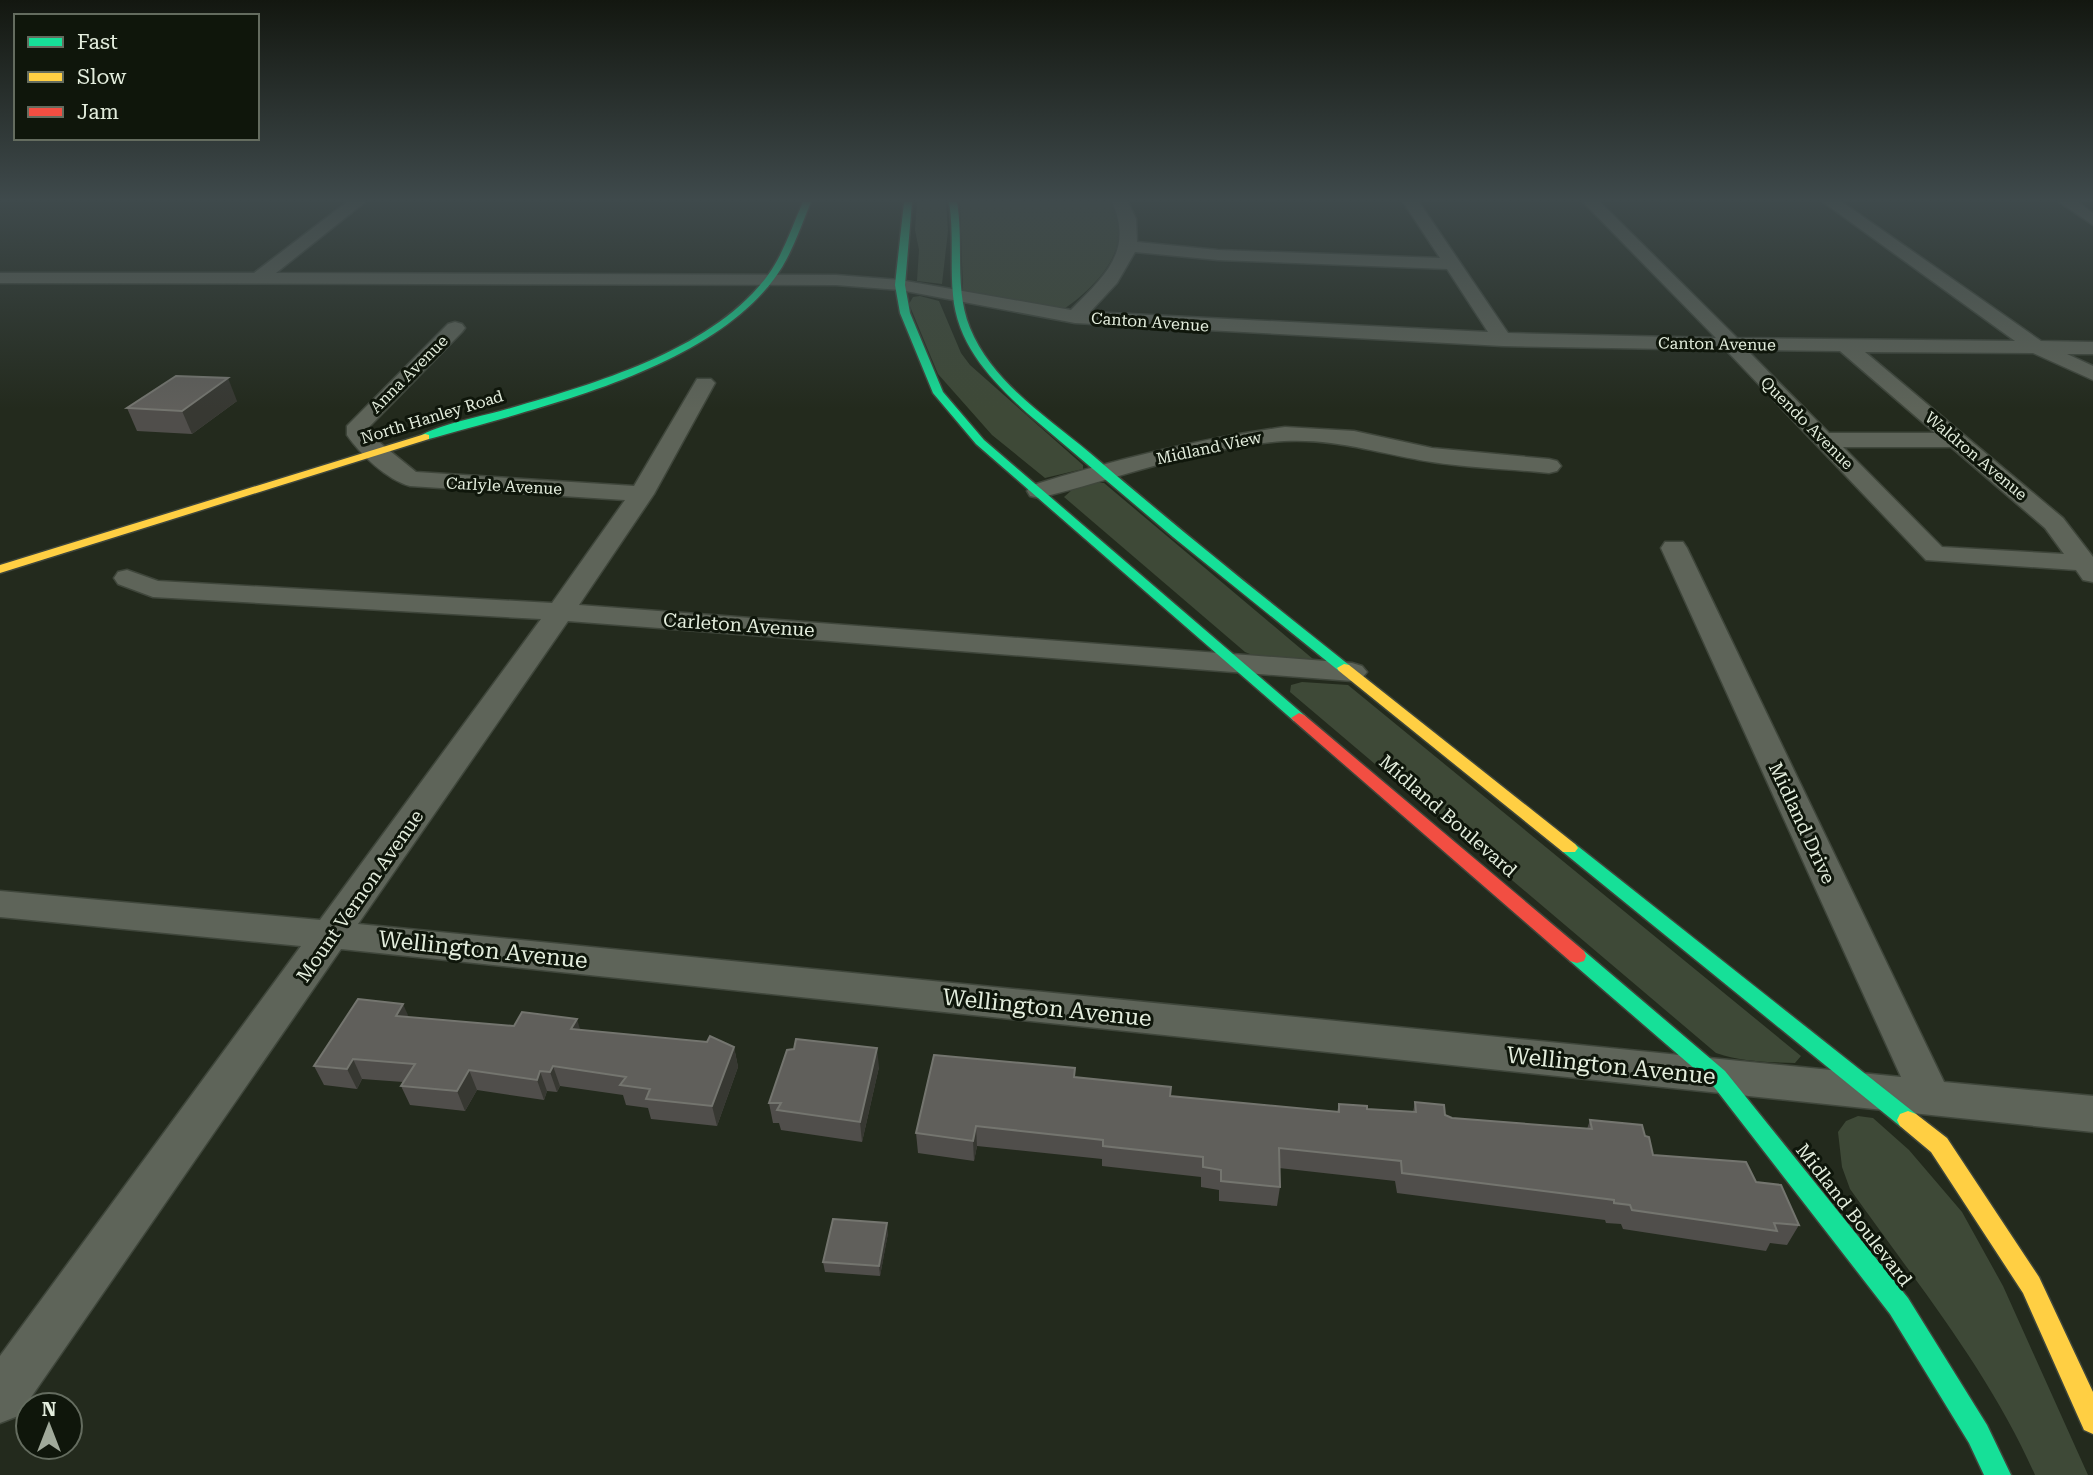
<svg xmlns="http://www.w3.org/2000/svg" width="2093" height="1475" font-family="'Roboto Serif',serif">
	<style>
		.green { fill: #3e4937 }
		.lines { fill: none; stroke-linecap: round; stroke-linejoin: round }
		.street-casing { stroke: #3f463b; stroke-width: 3 }
		.fast-casing { stroke: #3f463b; stroke-width: 3 }
		.slow-casing { stroke: #3f463b; stroke-width: 3 }
		.jam-casing { stroke: #3f463b; stroke-width: 3 }
		.street { fill: #5e6459; fill-rule: evenodd }
		.fast { fill: #16e098; fill-rule: evenodd }
		.slow { fill: #ffcf43; fill-rule: evenodd }
		.jam { fill: #f24e42; fill-rule: evenodd }
		.wall { fill: #504e4b }
		.shaded-wall { fill: #373832 }
		.building { fill: #605f5b; stroke: #74756f; stroke-width: 2 }
		.labels { text-anchor: middle; dominant-baseline: central; stroke-width: 6; stroke-linejoin: round; paint-order: stroke }
		.far-street-label { font-size: 16px; fill: #e3eddd; stroke: #0f160b }
		.street-label { font-size: 19px; fill: #e3eddd; stroke: #0f160b }
		.near-street-label { font-size: 23px; fill: #e3eddd; stroke: #0f160b }
	</style>
	<rect width="100%" height="100%" fill="#232a1d"/>
	<g class="green">
		<path d="M 917,202 L 946,202 L 948,231 L 942,284 L 917,281 L 919,250 L 915,230 Z"/>
		<path d="M 960,202 L 1111,202 C 1136,246 1098,285 1064,309 L 963,291 Z"/>
		<path d="M 920,296 L 939,301 L 961,353 L 970,365 L 1083,465 L 1083,469 L 1045,478 L 992,435 L 938,374 L 909,304 L 913,297 Z"/>
		<path d="M 1096,483 L 1104,483 L 1313,659 L 1257,657 L 1245,652 L 1064,497 L 1073,489 Z"/>
		<path d="M 1302,682 L 1348,685 L 1801,1056 L 1795,1063 C 1768,1062 1742,1062 1716,1053 L 1290,692 L 1291,685 Z"/>
		<path d="M 1858,1116 L 1873,1118 L 1909,1150 L 1962,1212 L 2003,1286 L 2088,1475 L 2035,1475 C 1989,1371 1916,1282 1850,1189 L 1842,1167 L 1838,1132 L 1846,1121 Z"/>
	</g>
	<g class="lines">
		<g class="street-casing">
			<g id="street">
				<path d="M 347,202 L 365,202 L 276,273 L 836,275 L 900,280 L 1071,310 C 1104,276 1134,252 1112,202 L 1128,202 L 1136,219 L 1137,242 L 1218,250 L 1440,258 L 1403,202 L 1419,202 L 1508,333 L 1716,338 L 1583,202 L 1600,202 L 1737,338 L 2015,341 L 1823,202 L 1842,202 L 2041,341 L 2093,342 L 2093,354 L 2067,354 L 2093,366 L 2093,380 L 2033,353 L 1865,352 L 2063,518 L 2093,557 L 2093,582 L 2083,580 L 2076,570 L 1926,560 L 1726,350 L 1503,346 L 1075,323 L 900,290 L 836,285 L 0,283 L 0,273 L 254,273 ZM 1135,252 L 1218,260 L 1447,269 L 1488,332 L 1090,312 L 1117,283 ZM 1747,350 L 1840,351 L 1935,433 L 1829,433 ZM 1843,447 L 1951,447 L 2045,528 L 2064,554 L 1942,547 Z"/>
				<path d="M 2059,202 L 2078,202 L 2093,213 L 2093,225 Z"/>
				<path d="M 455,322 L 462,324 L 465,328 L 462,332 L 369,427 L 369,434 L 416,472 L 634,486 L 697,379 L 711,379 L 715,383 L 654,494 L 579,605 L 1352,663 L 1362,666 L 1367,672 L 1362,678 L 1352,681 L 568,621 L 358,924 L 1901,1077 L 1661,548 L 1665,542 L 1683,542 L 1687,548 L 1944,1082 L 2093,1096 L 2093,1132 L 341,949 L 18,1416 L 0,1423 L 0,1356 L 301,946 L 0,917 L 0,891 L 320,920 L 541,619 L 153,597 L 118,584 L 114,578 L 118,572 L 127,570 L 158,581 L 552,603 L 625,500 L 410,486 C 387,480 360,454 347,435 L 347,426 L 448,324 Z"/>
				<path d="M 1285,427 L 1354,431 L 1432,448 L 1549,459 L 1557,461 L 1561,466 L 1557,471 L 1549,473 C 1510,469 1470,468 1432,462 C 1382,454 1335,438 1284,441 C 1200,447 1120,478 1039,498 L 1030,496 L 1027,491 L 1030,486 C 1114,460 1198,439 1285,427 Z"/>
			</g>
		</g>
		<g class="fast-casing">
			<g id="fast">
				<path d="M 803,202 L 811,202 C 800,228 791,257 774,279 C 705,372 536,408 429,439 L 419,437 C 435,425 489,415 511,408 C 596,383 713,350 768,275 C 784,253 792,226 803,202 Z"/>
				<path d="M 904,202 L 912,202 L 905,285 L 910,313 L 943,392 L 984,440 L 1304,715 L 1307,718 L 1304,721 L 1294,721 L 976,444 L 933,393 L 900,313 L 895,285 Z"/>
				<path d="M 949,202 L 957,202 C 964,243 954,289 970,328 C 992,382 1047,417 1090,453 C 1175,526 1262,596 1349,665 L 1351,668 L 1349,671 L 1339,671 L 1173,537 L 1027,413 C 992,381 957,345 953,295 C 950,264 954,233 949,202 Z"/>
				<path d="M 1569,842 L 1575,844 L 1916,1114 L 1919,1120 L 1916,1126 L 1908,1129 L 1900,1126 L 1563,852 L 1560,848 L 1563,844 Z"/>
				<path d="M 1577,949 L 1584,951 L 1725,1071 L 1908,1298 L 1987,1425 L 2011,1475 L 1984,1475 L 1969,1443 L 1890,1314 L 1711,1083 L 1570,961 L 1568,956 L 1570,951 Z"/>
			</g>
		</g>
		<g class="slow-casing">
			<g id="slow">
				<path d="M 425,434 L 429,435 L 429,439 L 0,573 L 0,565 Z"/>
				<path d="M 1344,664 L 1349,665 L 1575,844 L 1578,848 L 1575,852 L 1563,852 L 1339,671 L 1337,668 Z"/>
				<path d="M 1908,1111 L 1916,1114 L 1947,1138 L 2039,1277 L 2093,1392 L 2093,1434 L 2084,1430 L 2023,1293 L 1931,1152 L 1900,1126 L 1897,1120 L 1900,1114 Z"/>
			</g>
		</g>
		<g class="jam-casing">
			<path id="jam" d="M 1299,713 L 1304,715 L 1584,951 L 1586,956 L 1584,961 L 1577,963 L 1570,961 L 1294,721 L 1291,718 Z"/>
		</g>
		<use href="#street" class="street"/>
		<use href="#fast" class="fast"/>
		<use href="#slow" class="slow"/>
		<use href="#jam" class="jam"/>
	</g>
	<g class="wall">
		<path d="M 237,401 L 192,434 L 137,431 L 127,408 Z"/>
		<path d="M 409,1017 L 514,1026 L 580,1030 L 734,1047 L 738,1067 L 717,1126 L 651,1119 L 648,1108 L 626,1105 L 623,1095 L 560,1086 L 557,1092 L 547,1091 L 544,1100 L 477,1090 L 465,1111 L 410,1105 L 401,1086 L 403,1082 L 362,1079 L 357,1089 L 324,1085 L 314,1066 Z"/>
		<path d="M 879,1067 L 862,1142 L 781,1130 L 779,1123 L 773,1123 L 769,1103 Z"/>
		<path d="M 1075,1068 L 1075,1077 L 1170,1096 L 1337,1112 L 1339,1104 L 1367,1109 L 1413,1112 L 1415,1102 L 1452,1118 L 1587,1129 L 1590,1120 L 1645,1136 L 1653,1155 L 1756,1182 L 1799,1225 L 1787,1245 L 1770,1243 L 1766,1251 L 1623,1229 L 1621,1224 L 1606,1223 L 1605,1220 L 1397,1193 L 1395,1181 L 1279,1168 L 1280,1187 L 1277,1206 L 1219,1201 L 1219,1190 L 1201,1187 L 1201,1177 L 1102,1166 L 1102,1159 L 977,1146 L 974,1161 L 918,1153 L 916,1133 Z"/>
		<path d="M 888,1233 L 880,1276 L 825,1272 L 823,1262 Z"/>
	</g>
	<g class="shaded-wall">
		<path d="M 228,378 L 237,401 L 192,434 L 182,411 Z"/>
		<path d="M 403,1004 L 412,1024 L 396,1016 Z"/>
		<path d="M 577,1019 L 583,1039 L 571,1029 Z"/>
		<path d="M 734,1047 L 738,1067 L 717,1126 L 712,1106 Z"/>
		<path d="M 877,1048 L 879,1067 L 862,1142 L 860,1122 Z"/>
		<path d="M 353,1059 L 362,1079 L 357,1089 L 347,1069 Z"/>
		<path d="M 553,1066 L 560,1086 L 557,1092 L 550,1072 Z"/>
		<path d="M 469,1070 L 477,1090 L 465,1111 L 457,1091 Z"/>
		<path d="M 540,1071 L 547,1091 L 544,1100 L 537,1080 Z"/>
		<path d="M 976,1126 L 977,1146 L 974,1161 L 973,1141 Z"/>
		<path d="M 887,1223 L 888,1233 L 880,1276 L 879,1266 Z"/>
	</g>
	<g class="building">
		<path d="M 176,376 L 228,378 L 182,411 L 127,408 Z"/>
		<path d="M 358,999 L 403,1004 L 396,1016 L 514,1026 L 522,1012 L 577,1019 L 571,1029 L 707,1042 L 710,1036 L 734,1047 L 712,1106 L 646,1099 L 650,1089 L 620,1085 L 626,1077 L 553,1066 L 550,1072 L 540,1071 L 537,1080 L 469,1070 L 457,1091 L 401,1086 L 415,1064 L 353,1059 L 347,1069 L 314,1066 Z"/>
		<path d="M 796,1039 L 877,1048 L 860,1122 L 777,1110 L 781,1103 L 769,1103 L 787,1050 L 794,1049 Z"/>
		<path d="M 934,1055 L 1075,1068 L 1074,1077 L 1171,1087 L 1170,1096 L 1339,1112 L 1339,1104 L 1367,1106 L 1367,1109 L 1416,1112 L 1415,1102 L 1444,1105 L 1445,1115 L 1452,1118 L 1592,1129 L 1590,1120 L 1642,1125 L 1645,1136 L 1649,1137 L 1653,1155 L 1746,1162 L 1756,1182 L 1781,1185 L 1799,1225 L 1774,1223 L 1777,1231 L 1632,1210 L 1630,1205 L 1614,1203 L 1614,1200 L 1402,1173 L 1401,1161 L 1279,1148 L 1280,1187 L 1221,1181 L 1221,1170 L 1203,1167 L 1203,1157 L 1103,1146 L 1103,1140 L 976,1126 L 973,1141 L 916,1133 Z"/>
		<path d="M 833,1219 L 887,1223 L 879,1266 L 823,1262 Z"/>
	</g>
	<linearGradient id="sky" x2="0" y2="1"><stop stop-color="#131710"/><stop offset="0.49" stop-color="#3f4a4c"/><stop offset="1" stop-color="#3f4a4c" stop-opacity="0"/></linearGradient>
	<rect width="2093" height="409" fill="url(#sky)"/>
	<g class="labels">
		<g class="far-street-label">
			<text transform="translate(1150 322) rotate(4)">Canton Avenue</text>
			<text transform="translate(1717 344) rotate(1)">Canton Avenue</text>
			<text transform="translate(409 374) rotate(-45)">Anna Avenue</text>
			<text transform="translate(432 417) rotate(-17)">North Hanley Road</text>
			<text transform="translate(1807 423) rotate(45)">Quendo Avenue</text>
			<text transform="translate(1209 448) rotate(-12)">Midland View</text>
			<text transform="translate(1976 456) rotate(40)">Waldron Avenue</text>
			<text transform="translate(504 486) rotate(3)">Carlyle Avenue</text>
		</g>
		<g class="street-label">
			<text transform="translate(739 625) rotate(4)">Carleton Avenue</text>
			<text transform="translate(1448 816) rotate(41)">Midland Boulevard</text>
			<text transform="translate(1802 823) rotate(65)">Midland Drive</text>
			<text transform="translate(360 896) rotate(-55)">Mount Vernon Avenue</text>
			<text transform="translate(1854 1215) rotate(52)">Midland Boulevard</text>
		</g>
		<g class="near-street-label">
			<text transform="translate(483 950) rotate(6)">Wellington Avenue</text>
			<text transform="translate(1047 1008) rotate(6)">Wellington Avenue</text>
			<text transform="translate(1611 1066) rotate(6)">Wellington Avenue</text>
		</g>
	</g>
	<rect x="14" y="14" width="245" height="126" fill="#0f160b" stroke="#646c5f" stroke-width="2"/>
	<rect x="28" y="37" width="35" height="10" fill="#16e098" stroke="#646c5f" stroke-width="2"/>
	<text x="77" y="49" font-size="21" fill="#e3eddd">Fast</text>
	<rect x="28" y="72" width="35" height="10" fill="#ffcf43" stroke="#646c5f" stroke-width="2"/>
	<text x="77" y="84" font-size="21" fill="#e3eddd">Slow</text>
	<rect x="28" y="107" width="35" height="10" fill="#f24e42" stroke="#646c5f" stroke-width="2"/>
	<text x="77" y="119" font-size="21" fill="#e3eddd">Jam</text>
	<g transform="translate(49 1426)"><circle r="33" fill="#0f160b" stroke="#646c5f" stroke-width="2"/>
	<path d="M0-5L12 26L0 18L-12 26Z" fill="#a0a99a"/>
	<text y="-10" font-size="19" font-weight="bold" text-anchor="middle" fill="#e3eddd">N</text>
	</g>
</svg>
